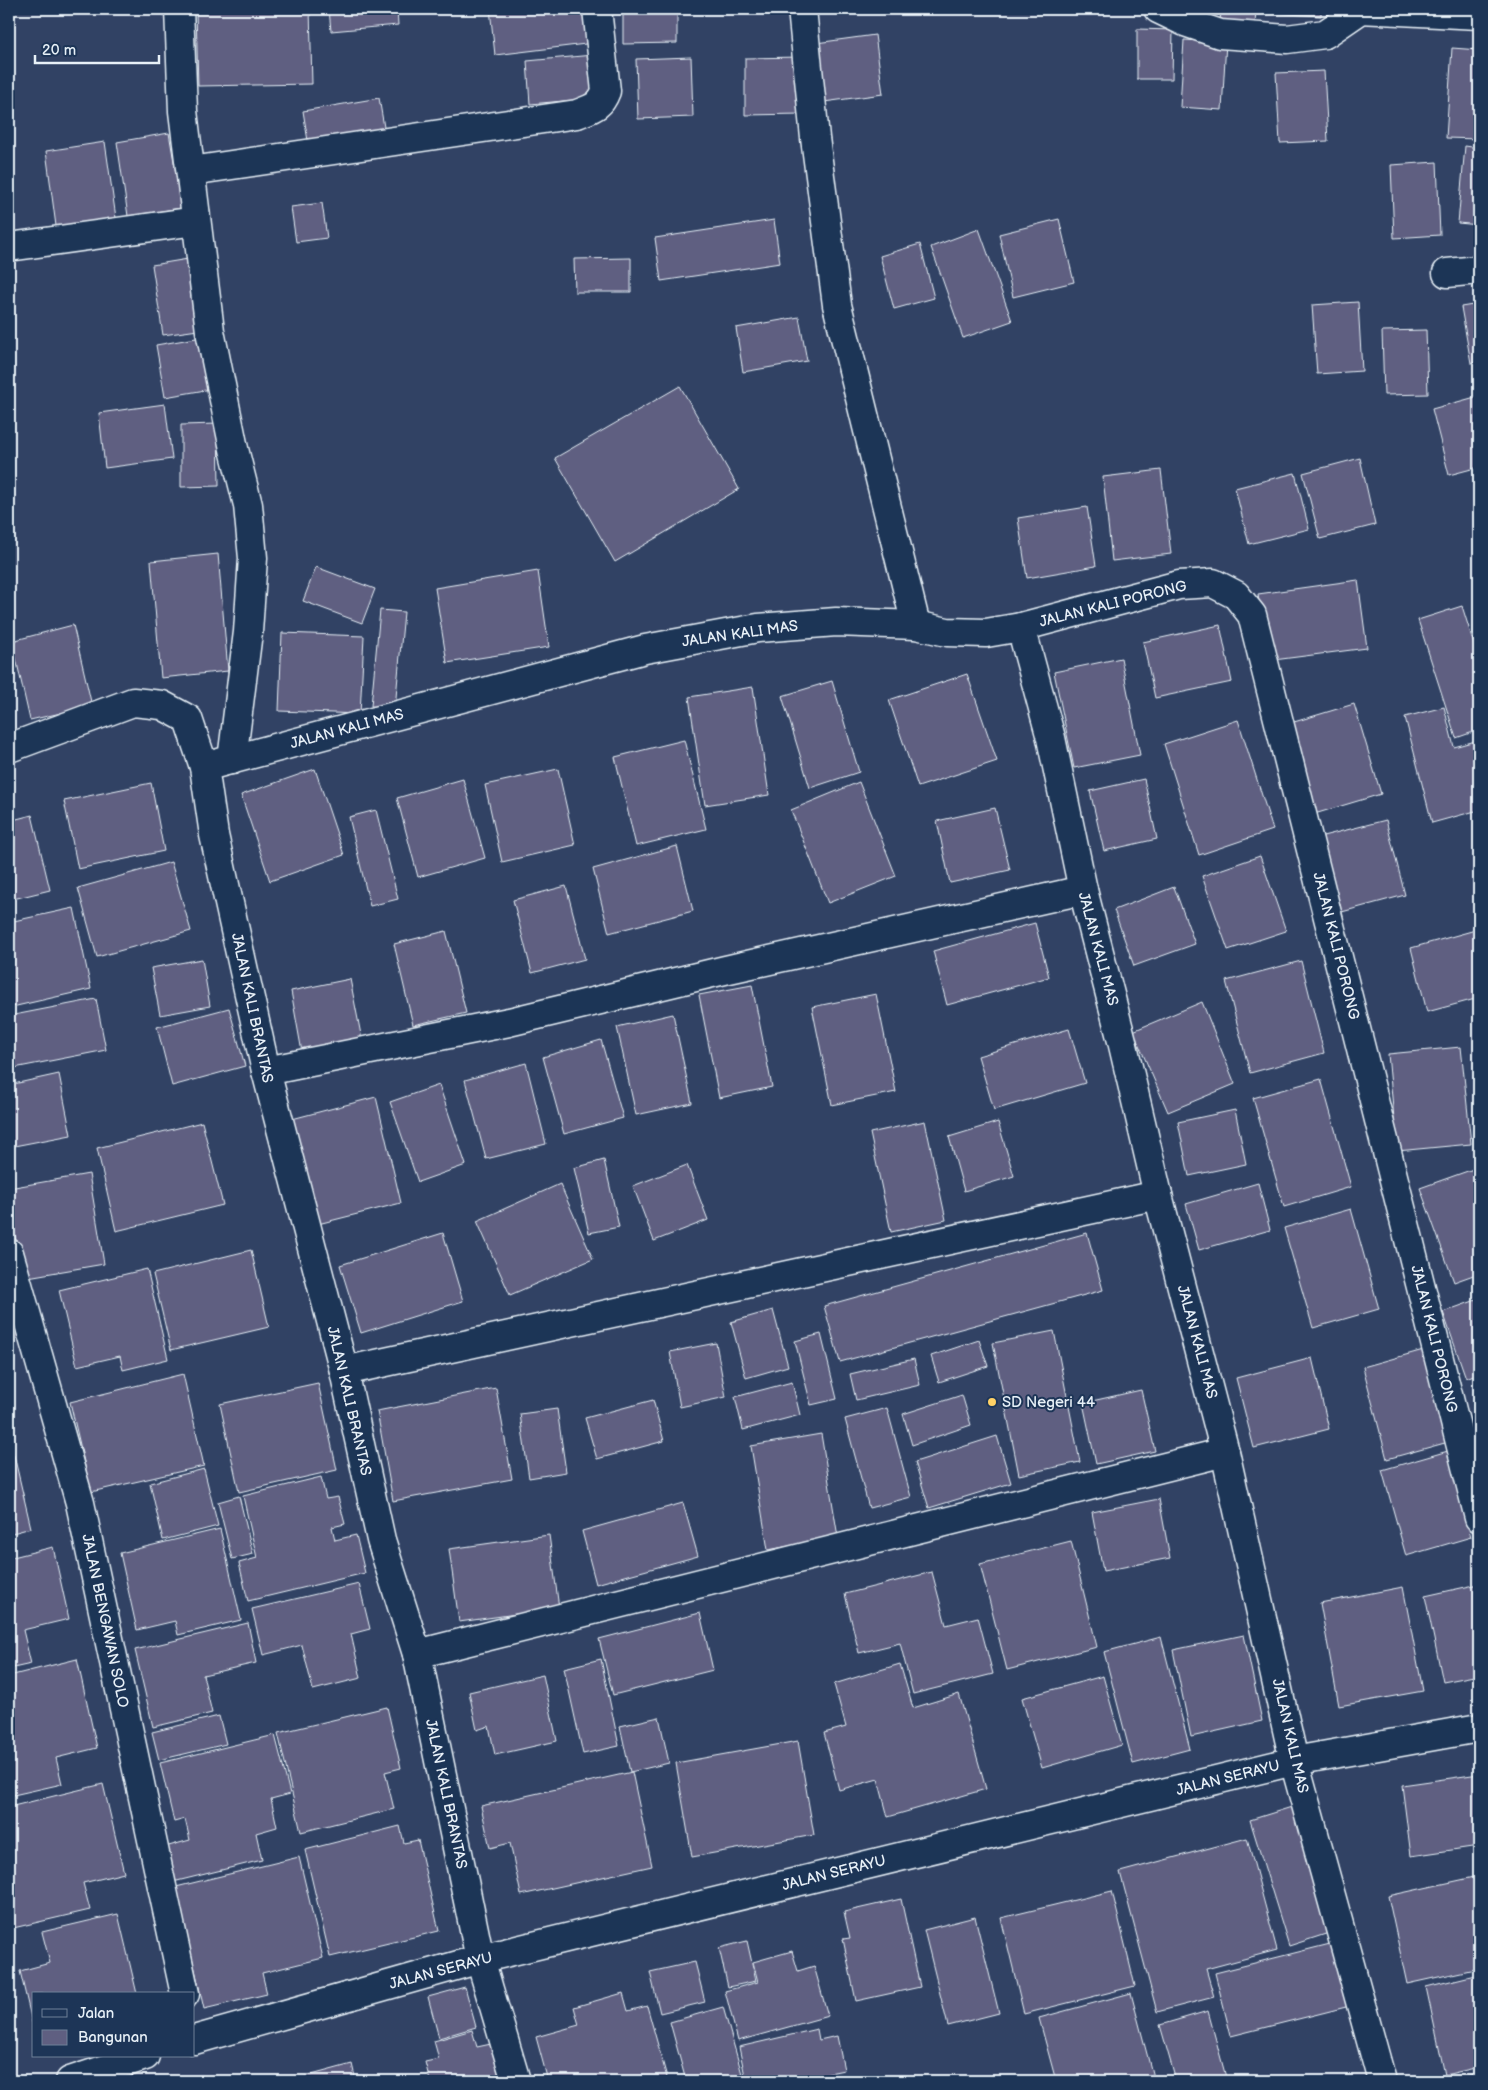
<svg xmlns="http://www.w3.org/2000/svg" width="1488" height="2090" font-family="'Balsamiq Sans',sans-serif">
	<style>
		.building { fill: #5f5f81; stroke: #e8f1f8 }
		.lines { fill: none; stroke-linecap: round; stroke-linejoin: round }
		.minor-casing { stroke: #e8f1f8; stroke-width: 31 }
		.minor { stroke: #1d3557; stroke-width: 28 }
		.poi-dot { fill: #ffd166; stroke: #1d3557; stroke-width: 2 }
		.labels { text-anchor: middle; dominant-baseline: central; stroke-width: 4; stroke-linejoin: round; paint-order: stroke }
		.street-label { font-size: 15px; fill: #e8f1f8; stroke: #1d3557 }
		.poi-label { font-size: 15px; fill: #e8f1f8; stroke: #1d3557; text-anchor: start }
	</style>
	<rect width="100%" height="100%" fill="#314264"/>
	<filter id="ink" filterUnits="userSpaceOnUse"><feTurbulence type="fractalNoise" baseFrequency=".02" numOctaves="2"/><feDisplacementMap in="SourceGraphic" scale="10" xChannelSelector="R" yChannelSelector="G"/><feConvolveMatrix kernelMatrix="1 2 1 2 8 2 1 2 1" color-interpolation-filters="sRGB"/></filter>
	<g filter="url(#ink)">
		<g class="building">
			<path d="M 310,9 L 312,84 L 198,86 L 196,10 Z"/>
			<path d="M 329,9 L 397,9 L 398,25 L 331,31 Z"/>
			<path d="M 490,9 L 590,9 L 594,43 L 495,55 Z"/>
			<path d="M 623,9 L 677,9 L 677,43 L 623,44 Z"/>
			<path d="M 1184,9 L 1209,9 L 1209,20 Z"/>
			<path d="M 1221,9 L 1256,9 L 1255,25 L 1220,22 Z"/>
			<path d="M 1269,9 L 1321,9 L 1321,16 L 1269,13 Z"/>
			<path d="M 1137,29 L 1173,30 L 1172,79 L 1137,79 Z"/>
			<path d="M 875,35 L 883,94 L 824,102 L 816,43 Z"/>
			<path d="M 1184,40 L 1226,42 L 1222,110 L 1180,107 Z"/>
			<path d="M 1452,48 L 1479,50 L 1479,139 L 1446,138 Z"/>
			<path d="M 593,55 L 597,98 L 530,104 L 527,61 Z"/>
			<path d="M 691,57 L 693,117 L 638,119 L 636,59 Z"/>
			<path d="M 802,57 L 802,114 L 745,115 L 745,58 Z"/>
			<path d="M 1324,71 L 1328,141 L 1280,143 L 1276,73 Z"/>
			<path d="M 379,98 L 385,133 L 309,147 L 303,111 Z"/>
			<path d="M 169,133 L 182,208 L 128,216 L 117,142 Z"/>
			<path d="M 105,142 L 116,218 L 56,226 L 46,151 Z"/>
			<path d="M 1465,146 L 1479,148 L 1479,225 L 1458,223 Z"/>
			<path d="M 1437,162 L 1440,235 L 1394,238 L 1391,165 Z"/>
			<path d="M 322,203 L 327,238 L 296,242 L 291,207 Z"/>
			<path d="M 1059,219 L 1074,282 L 1013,297 L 999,234 Z"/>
			<path d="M 774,220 L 780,263 L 661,281 L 655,238 Z"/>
			<path d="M 979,229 L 1012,321 L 963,338 L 931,247 Z"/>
			<path d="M 920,244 L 934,298 L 894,309 L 880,256 Z"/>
			<path d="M 194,258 L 205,329 L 163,335 L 152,265 Z"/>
			<path d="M 631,258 L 631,292 L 575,292 L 574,259 Z"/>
			<path d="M 1358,302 L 1362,371 L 1317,374 L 1312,305 Z"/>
			<path d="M 1479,304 L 1479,362 L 1471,363 L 1461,307 Z"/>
			<path d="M 799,317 L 807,361 L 743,372 L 736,328 Z"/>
			<path d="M 1426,330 L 1428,394 L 1384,395 L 1382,331 Z"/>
			<path d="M 202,337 L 211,389 L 165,397 L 156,345 Z"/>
			<path d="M 680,386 L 739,489 L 615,562 L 555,458 Z"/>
			<path d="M 1479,396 L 1479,467 L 1449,475 L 1432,409 Z"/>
			<path d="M 165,404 L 172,459 L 105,468 L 99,413 Z"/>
			<path d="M 218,424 L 219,486 L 181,487 L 181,425 Z"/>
			<path d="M 1360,458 L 1375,525 L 1320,539 L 1303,473 Z"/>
			<path d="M 1161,470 L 1171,554 L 1112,561 L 1103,477 Z"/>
			<path d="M 1295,473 L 1309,529 L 1249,544 L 1235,488 Z"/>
			<path d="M 1087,507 L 1096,566 L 1027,578 L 1018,518 Z"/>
			<path d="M 218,554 L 228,671 L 161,678 L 151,561 Z"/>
			<path d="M 316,567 L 375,589 L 362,623 L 303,601 Z"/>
			<path d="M 538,571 L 549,647 L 447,663 L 435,588 Z"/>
			<path d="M 1358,580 L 1367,648 L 1266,661 L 1258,594 Z"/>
			<path d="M 1462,606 L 1479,660 L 1479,730 L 1456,738 L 1418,620 Z"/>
			<path d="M 380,610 L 404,612 L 395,708 L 371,706 Z"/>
			<path d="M 73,625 L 92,706 L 30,720 L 12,641 Z"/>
			<path d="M 1220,625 L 1232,682 L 1155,698 L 1143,642 Z"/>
			<path d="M 282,633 L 364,636 L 360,714 L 279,711 Z"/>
			<path d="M 1121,658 L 1140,755 L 1074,768 L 1054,672 Z"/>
			<path d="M 967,674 L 997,761 L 918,787 L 889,700 Z"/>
			<path d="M 832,681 L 859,772 L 810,788 L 782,696 Z"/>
			<path d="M 753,687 L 769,795 L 705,805 L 689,697 Z"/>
			<path d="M 1354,704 L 1381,794 L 1311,815 L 1284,725 Z"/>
			<path d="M 1444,707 L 1454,747 L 1479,740 L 1479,810 L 1432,823 L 1405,717 Z"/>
			<path d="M 1238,720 L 1273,830 L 1199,855 L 1164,744 Z"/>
			<path d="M 684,740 L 706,829 L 636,846 L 615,757 Z"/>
			<path d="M 315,769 L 344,855 L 270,881 L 241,795 Z"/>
			<path d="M 558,769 L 575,845 L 502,862 L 485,785 Z"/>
			<path d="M 463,779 L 485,858 L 418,877 L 397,798 Z"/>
			<path d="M 1144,779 L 1157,839 L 1104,851 L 1090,791 Z"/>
			<path d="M 859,782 L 896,876 L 828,903 L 791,810 Z"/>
			<path d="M 151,783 L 164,851 L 78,869 L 64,801 Z"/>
			<path d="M 995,808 L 1010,870 L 950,883 L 937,821 Z"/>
			<path d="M 376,810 L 398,899 L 370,906 L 349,817 Z"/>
			<path d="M 32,815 L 50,890 L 9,900 L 9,821 Z"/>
			<path d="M 1386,820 L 1405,895 L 1338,913 L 1319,837 Z"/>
			<path d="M 677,846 L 693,911 L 609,933 L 593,869 Z"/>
			<path d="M 1260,856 L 1286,931 L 1228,950 L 1202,876 Z"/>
			<path d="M 171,862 L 191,931 L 97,957 L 78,888 Z"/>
			<path d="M 566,886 L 585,959 L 532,973 L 513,900 Z"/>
			<path d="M 1174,887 L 1195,944 L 1134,966 L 1114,910 Z"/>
			<path d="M 74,908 L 91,989 L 12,1007 L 9,993 L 9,922 Z"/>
			<path d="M 1035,923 L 1049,977 L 947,1005 L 933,951 Z"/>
			<path d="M 1479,929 L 1479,998 L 1427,1012 L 1411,948 Z"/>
			<path d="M 446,931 L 466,1013 L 413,1025 L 394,944 Z"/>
			<path d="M 202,959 L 210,1006 L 160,1015 L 151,968 Z"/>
			<path d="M 1301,961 L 1324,1053 L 1250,1073 L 1226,981 Z"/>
			<path d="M 350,979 L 362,1040 L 302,1052 L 291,991 Z"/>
			<path d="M 752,985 L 772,1087 L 719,1098 L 699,995 Z"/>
			<path d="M 876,994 L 896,1092 L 832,1105 L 812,1007 Z"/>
			<path d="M 96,999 L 106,1050 L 9,1069 L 9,1016 Z"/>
			<path d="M 1202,1002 L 1235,1084 L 1168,1112 L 1133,1031 Z"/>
			<path d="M 229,1008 L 245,1066 L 172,1086 L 157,1027 Z"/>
			<path d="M 673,1014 L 692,1103 L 636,1115 L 617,1027 Z"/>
			<path d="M 1069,1029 L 1085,1083 L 994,1110 L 978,1056 Z"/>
			<path d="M 601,1040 L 623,1118 L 564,1134 L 543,1057 Z"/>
			<path d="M 1461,1047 L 1471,1144 L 1397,1151 L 1388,1054 Z"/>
			<path d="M 526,1063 L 546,1144 L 486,1159 L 465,1080 Z"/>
			<path d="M 59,1074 L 71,1135 L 9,1147 L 9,1085 Z"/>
			<path d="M 1321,1079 L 1351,1187 L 1284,1207 L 1253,1098 Z"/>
			<path d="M 439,1085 L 466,1165 L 418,1182 L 390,1102 Z"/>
			<path d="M 376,1097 L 401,1203 L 318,1224 L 292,1119 Z"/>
			<path d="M 1235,1110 L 1246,1164 L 1189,1176 L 1178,1122 Z"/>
			<path d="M 925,1121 L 946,1220 L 891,1232 L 870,1133 Z"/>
			<path d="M 202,1122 L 223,1205 L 116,1231 L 97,1148 Z"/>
			<path d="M 998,1122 L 1014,1176 L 964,1191 L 949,1137 Z"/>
			<path d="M 604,1160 L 619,1227 L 589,1233 L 574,1168 Z"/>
			<path d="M 687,1165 L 708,1220 L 654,1241 L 633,1186 Z"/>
			<path d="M 1479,1167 L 1479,1273 L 1454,1282 L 1420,1188 Z"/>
			<path d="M 89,1174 L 104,1264 L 22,1278 L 9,1199 L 9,1188 Z"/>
			<path d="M 1258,1183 L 1270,1230 L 1199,1250 L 1186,1204 Z"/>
			<path d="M 560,1184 L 593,1259 L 510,1295 L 477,1221 Z"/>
			<path d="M 1351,1209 L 1379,1309 L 1313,1328 L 1284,1228 Z"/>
			<path d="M 443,1233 L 463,1301 L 361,1333 L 340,1265 Z"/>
			<path d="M 1087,1233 L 1103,1290 L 840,1362 L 824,1306 Z"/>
			<path d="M 251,1250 L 269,1327 L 171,1350 L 153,1274 Z"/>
			<path d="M 147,1269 L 168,1359 L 123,1370 L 120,1356 L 77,1366 L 59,1290 Z"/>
			<path d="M 1479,1299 L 1479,1373 L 1466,1378 L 1443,1312 Z"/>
			<path d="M 773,1310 L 788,1366 L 746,1378 L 731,1322 Z"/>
			<path d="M 9,1315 L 20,1338 L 9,1341 Z"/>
			<path d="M 1054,1331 L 1080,1462 L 1019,1475 L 993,1343 Z"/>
			<path d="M 821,1334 L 837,1399 L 811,1405 L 795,1341 Z"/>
			<path d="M 979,1340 L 988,1366 L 939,1382 L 931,1356 Z"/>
			<path d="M 716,1343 L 726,1397 L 680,1407 L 670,1352 Z"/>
			<path d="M 1427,1349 L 1452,1441 L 1387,1459 L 1363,1367 Z"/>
			<path d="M 1312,1358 L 1329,1429 L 1254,1448 L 1236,1378 Z"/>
			<path d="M 914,1359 L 920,1385 L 856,1400 L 850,1374 Z"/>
			<path d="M 183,1374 L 204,1466 L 91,1492 L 70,1402 Z"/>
			<path d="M 792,1382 L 800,1415 L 743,1430 L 735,1397 Z"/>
			<path d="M 318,1383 L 337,1470 L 239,1492 L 220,1404 Z"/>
			<path d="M 496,1388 L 512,1479 L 393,1501 L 377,1411 Z"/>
			<path d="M 1141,1390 L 1155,1451 L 1096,1464 L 1083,1403 Z"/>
			<path d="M 962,1395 L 971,1425 L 912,1445 L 903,1414 Z"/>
			<path d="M 653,1400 L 664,1441 L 597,1459 L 585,1418 Z"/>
			<path d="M 887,1408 L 911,1497 L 869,1508 L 845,1419 Z"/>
			<path d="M 557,1409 L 566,1472 L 529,1478 L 520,1414 Z"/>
			<path d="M 9,1434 L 31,1528 L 9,1534 Z"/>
			<path d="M 821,1434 L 838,1537 L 768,1550 L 751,1446 Z"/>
			<path d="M 997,1436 L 1011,1483 L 929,1508 L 915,1462 Z"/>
			<path d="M 1448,1451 L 1471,1537 L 1406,1556 L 1382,1470 Z"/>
			<path d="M 204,1469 L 218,1526 L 163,1540 L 150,1483 Z"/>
			<path d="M 321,1477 L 326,1499 L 338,1497 L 345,1524 L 332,1527 L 335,1540 L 356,1535 L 365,1573 L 248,1601 L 239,1563 L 257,1558 L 243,1496 Z"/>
			<path d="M 239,1496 L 253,1554 L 232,1559 L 218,1502 Z"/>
			<path d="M 1159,1499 L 1170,1558 L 1103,1571 L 1092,1512 Z"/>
			<path d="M 683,1503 L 698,1556 L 596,1584 L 582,1531 Z"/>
			<path d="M 220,1529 L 241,1620 L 178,1635 L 175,1621 L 137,1630 L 120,1553 Z"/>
			<path d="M 549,1535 L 559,1608 L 459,1622 L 449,1549 Z"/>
			<path d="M 1071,1541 L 1097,1647 L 1007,1670 L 980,1564 Z"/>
			<path d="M 53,1547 L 69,1619 L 23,1630 L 31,1664 L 9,1669 L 9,1558 Z"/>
			<path d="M 932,1572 L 946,1625 L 978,1617 L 993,1674 L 913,1694 L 900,1643 L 859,1653 L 845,1594 Z"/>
			<path d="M 359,1584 L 370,1629 L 351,1634 L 361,1678 L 313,1690 L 302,1645 L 263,1655 L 252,1609 Z"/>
			<path d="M 1479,1584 L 1479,1675 L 1443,1682 L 1425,1596 Z"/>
			<path d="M 1403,1587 L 1423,1691 L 1339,1706 L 1320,1603 Z"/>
			<path d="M 700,1613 L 713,1670 L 613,1695 L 599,1639 Z"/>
			<path d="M 248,1623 L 256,1663 L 203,1675 L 212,1713 L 153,1727 L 135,1650 Z"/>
			<path d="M 1244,1635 L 1262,1721 L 1191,1737 L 1173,1650 Z"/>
			<path d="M 1161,1637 L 1190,1749 L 1133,1764 L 1104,1652 Z"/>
			<path d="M 77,1659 L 97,1748 L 56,1758 L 62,1784 L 9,1796 L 9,1676 Z"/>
			<path d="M 601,1659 L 619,1746 L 583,1754 L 564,1668 Z"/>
			<path d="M 900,1664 L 913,1708 L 959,1694 L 986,1789 L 888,1817 L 878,1779 L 839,1790 L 824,1733 L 846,1727 L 834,1684 Z"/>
			<path d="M 543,1675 L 557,1741 L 495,1755 L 489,1726 L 477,1730 L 469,1692 Z"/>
			<path d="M 1103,1676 L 1122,1745 L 1042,1768 L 1022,1698 Z"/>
			<path d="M 387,1707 L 401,1768 L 385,1772 L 394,1809 L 301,1832 L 278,1733 Z"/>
			<path d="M 219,1716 L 226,1744 L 159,1760 L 152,1732 Z"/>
			<path d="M 659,1717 L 669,1763 L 630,1772 L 620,1726 Z"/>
			<path d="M 275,1735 L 290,1794 L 271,1799 L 277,1827 L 256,1833 L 262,1860 L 173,1882 L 165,1847 L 190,1840 L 185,1819 L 174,1822 L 160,1763 Z"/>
			<path d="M 798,1741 L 814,1835 L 692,1857 L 676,1763 Z"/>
			<path d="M 632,1772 L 652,1866 L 521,1895 L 510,1843 L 490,1848 L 481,1806 Z"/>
			<path d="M 1479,1774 L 1479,1846 L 1411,1856 L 1402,1785 Z"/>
			<path d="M 103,1784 L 124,1873 L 83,1883 L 90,1910 L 9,1929 L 9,1807 Z"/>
			<path d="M 1295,1806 L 1335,1931 L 1289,1946 L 1250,1820 Z"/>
			<path d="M 400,1826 L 404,1843 L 418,1840 L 439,1931 L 330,1957 L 305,1850 Z"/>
			<path d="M 1247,1838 L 1277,1950 L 1206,1969 L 1214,1997 L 1157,2012 L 1120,1872 Z"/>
			<path d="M 299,1857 L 323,1958 L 262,1973 L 267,1994 L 204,2009 L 176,1887 Z"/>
			<path d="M 1479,1876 L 1479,1968 L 1407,1984 L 1388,1896 Z"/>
			<path d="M 1112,1891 L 1135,1986 L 1024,2014 L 1001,1918 Z"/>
			<path d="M 901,1899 L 920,1987 L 856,2001 L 843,1939 L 850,1938 L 844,1912 Z"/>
			<path d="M 118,1914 L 137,1994 L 34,1994 L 34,2030 L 20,1971 L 50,1963 L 42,1932 Z"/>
			<path d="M 975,1917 L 999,2013 L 948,2026 L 924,1930 Z"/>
			<path d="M 747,1941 L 756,1981 L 728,1987 L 719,1948 Z"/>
			<path d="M 1334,1943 L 1350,2006 L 1231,2036 L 1215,1973 Z"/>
			<path d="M 792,1951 L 798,1971 L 814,1966 L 828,2016 L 738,2041 L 725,1991 L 758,1982 L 753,1962 Z"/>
			<path d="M 695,1962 L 705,2002 L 660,2013 L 650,1972 Z"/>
			<path d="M 1479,1974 L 1479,2067 L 1445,2075 L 1426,1987 Z"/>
			<path d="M 465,1987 L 476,2027 L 439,2038 L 428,1997 Z"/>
			<path d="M 623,1993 L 628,2011 L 647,2006 L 668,2081 L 548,2081 L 536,2037 L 579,2025 L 574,2007 Z"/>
			<path d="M 1131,1993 L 1154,2081 L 1056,2081 L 1039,2018 Z"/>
			<path d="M 723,2007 L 744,2081 L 686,2081 L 670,2022 Z"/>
			<path d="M 1208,2011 L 1227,2081 L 1176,2081 L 1160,2025 Z"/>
			<path d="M 817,2029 L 819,2040 L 837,2036 L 844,2070 L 789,2081 L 746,2081 L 739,2047 Z"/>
			<path d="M 472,2030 L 477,2047 L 491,2044 L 501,2081 L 430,2081 L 425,2062 L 439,2059 L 434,2041 Z"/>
			<path d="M 352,2064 L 356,2081 L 297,2081 L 297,2079 Z"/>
			<path d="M 1479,2074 L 1479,2081 L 1446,2081 Z"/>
			<path d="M 883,2077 L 884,2081 L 862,2081 Z"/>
		</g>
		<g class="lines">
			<g class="minor-casing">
				<g id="minor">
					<path d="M 179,9 L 183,111 L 210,331 L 234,449 L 248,505 L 253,558 L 248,632 L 232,760"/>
					<path d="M 802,9 L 815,138 L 837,305 L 916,625"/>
					<path d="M 1158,9 L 1185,22 L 1220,34 L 1287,39 L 1325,34 L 1360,10"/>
					<path d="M 1360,9 L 1479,15"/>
					<path d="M 191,171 L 577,114 C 592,108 600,107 606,91 L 597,9"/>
					<path d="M 9,247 L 196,221"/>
					<path d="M 1447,273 L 1479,270"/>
					<path d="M 1021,627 L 1179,585 L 1213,583 L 1236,595 L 1252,615 L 1479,1518"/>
					<path d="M 9,748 L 133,702 L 162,705 L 188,719 L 204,767 L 214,835 L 266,1071 L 344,1371 L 381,1540 L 417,1654 L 480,1959 L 516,2081"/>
					<path d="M 204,767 L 645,649 L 758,628 L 836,622 L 916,625 L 947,632 L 986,633 L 1021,627 L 1051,738 L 1083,890 L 1122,1041 L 1158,1195 L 1225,1452 L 1294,1761 L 1382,2081"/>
					<path d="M 266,1071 L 509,1022 L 725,970 L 1083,890"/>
					<path d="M 9,1253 L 80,1503 L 185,1994"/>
					<path d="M 344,1371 L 1158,1195"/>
					<path d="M 417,1654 L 1225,1452"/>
					<path d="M 194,2040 L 480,1959 L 1294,1761 L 1479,1728"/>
					<path d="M 70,2081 L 145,2056"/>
				</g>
			</g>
			<use href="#minor" class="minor"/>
		</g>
	</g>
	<circle class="poi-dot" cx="992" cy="1402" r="5"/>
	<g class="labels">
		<g class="street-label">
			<text transform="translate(1113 604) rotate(-14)">JALAN KALI PORONG</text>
			<text transform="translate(740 634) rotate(-8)">JALAN KALI MAS</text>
			<text transform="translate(347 729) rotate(-15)">JALAN KALI MAS</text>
			<text transform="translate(1336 946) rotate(76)">JALAN KALI PORONG</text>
			<text transform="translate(1098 949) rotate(75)">JALAN KALI MAS</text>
			<text transform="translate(252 1008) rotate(78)">JALAN KALI BRANTAS</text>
			<text transform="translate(1434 1339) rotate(76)">JALAN KALI PORONG</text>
			<text transform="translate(1197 1342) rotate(75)">JALAN KALI MAS</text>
			<text transform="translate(349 1401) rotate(77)">JALAN KALI BRANTAS</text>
			<text transform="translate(105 1621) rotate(78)">JALAN BENGAWAN SOLO</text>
			<text transform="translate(1290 1736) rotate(77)">JALAN KALI MAS</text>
			<text transform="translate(1228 1778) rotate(-14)">JALAN SERAYU</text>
			<text transform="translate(446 1794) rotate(78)">JALAN KALI BRANTAS</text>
			<text transform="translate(834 1873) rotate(-14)">JALAN SERAYU</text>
			<text transform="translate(441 1971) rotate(-15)">JALAN SERAYU</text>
		</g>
		<g class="poi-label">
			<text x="1002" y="1402">SD Negeri 44</text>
		</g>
	</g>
	<rect width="1488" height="2090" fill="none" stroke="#1d3557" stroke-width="30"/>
	<rect x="15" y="15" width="1458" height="2060" fill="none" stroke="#e8f1f8" stroke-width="2" filter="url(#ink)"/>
	<rect x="32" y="1992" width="162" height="65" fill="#1d3557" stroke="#6e8097"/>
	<rect x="42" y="2009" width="25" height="8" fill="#1d3557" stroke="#6e8097"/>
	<text x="78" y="2018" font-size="15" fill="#e8f1f8">Jalan</text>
	<rect x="42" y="2030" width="25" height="15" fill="#5f5f81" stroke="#6e8097"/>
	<text x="78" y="2042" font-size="15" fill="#e8f1f8">Bangunan</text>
	<path d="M35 55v8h124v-8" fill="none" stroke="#e8f1f8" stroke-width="2.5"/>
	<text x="42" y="55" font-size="15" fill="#e8f1f8" stroke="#1d3557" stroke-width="4" paint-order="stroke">20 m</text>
</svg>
